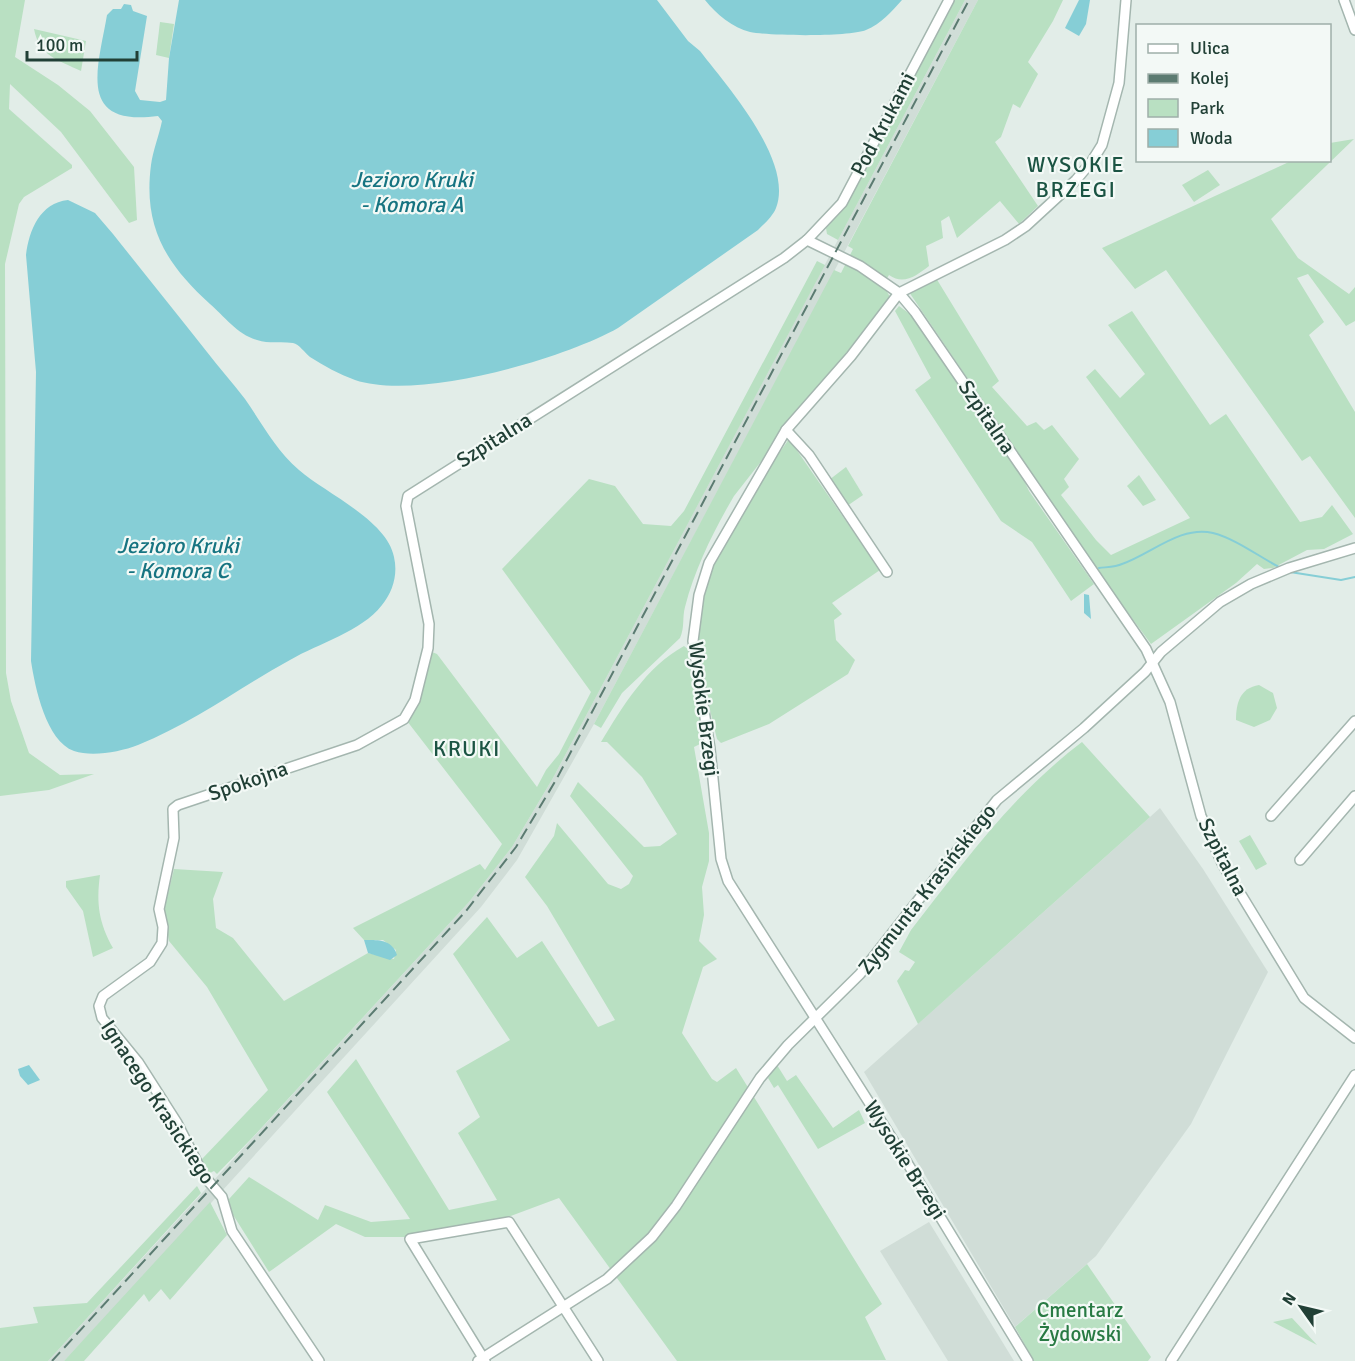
<svg xmlns="http://www.w3.org/2000/svg" width="1355" height="1361" font-family="Signika,sans-serif">
	<style>
		.built { fill: #d0ddd7 }
		.green { fill: #b9e0c2 }
		.water { fill: #86ced6 }
		.lines { fill: none; stroke-linecap: round; stroke-linejoin: round }
		.stream { stroke: #86ced6; stroke-width: 2 }
		.minor-casing { stroke: #a4b6af; stroke-width: 12 }
		.minor { stroke: #fff; stroke-width: 9 }
		.rail { stroke: #5b7b71; stroke-width: 2; stroke-dasharray: 12 6; stroke-linecap: butt }
		.labels { text-anchor: middle; dominant-baseline: central; stroke-width: 4.5; stroke-linejoin: round; paint-order: stroke }
		.street-label { font-size: 21px; fill: #214036; stroke: #f3f9f6 }
		.park-label { font-size: 21px; fill: #287a43; stroke: #f3f9f6 }
		.neighbourhood-label { font-size: 22px; letter-spacing: 1.5px; fill: #1b5443; stroke: #f3f9f6 }
		.water-label { font-size: 22px; font-style: italic; fill: #167481; stroke: #f3f9f6 }
	</style>
	<rect width="100%" height="100%" fill="#e2ede8"/>
	<g class="built">
		<path d="M 965,0 L 978,0 L 594,724 L 517,860 L 481,907 L 138,1283 L 64,1361 L 48,1361 L 469,902 L 512,847 L 553,778 Z"/>
		<path d="M 1160,808 L 1203,869 L 1268,972 L 1191,1124 L 1096,1256 L 1015,1327 L 864,1072 Z"/>
		<path d="M 929,1222 L 1014,1361 L 948,1361 L 880,1251 Z"/>
	</g>
	<g class="green">
		<path d="M 0,0 L 25,0 L 15,57 L 58,85 L 90,111 L 134,167 L 137,220 L 129,223 L 61,132 L 10,84 L 9,109 L 72,165 L 72,168 L 24,197 L 19,204 L 5,264 L 6,673 L 11,701 L 29,753 L 60,775 L 94,774 L 49,790 L 0,796 Z"/>
		<path d="M 953,0 L 965,0 L 838,240 L 827,234 L 826,228 L 843,209 Z"/>
		<path d="M 978,0 L 1063,0 L 1053,21 L 1028,62 L 1038,74 L 1020,108 L 1013,104 L 1001,137 L 995,142 L 1038,206 L 1019,224 L 1000,201 L 957,238 L 949,216 L 941,221 L 943,238 L 926,246 L 929,266 C 917,275 904,286 889,275 L 886,280 L 850,255 L 853,249 L 848,246 Z"/>
		<path d="M 160,22 L 174,24 L 169,58 L 156,55 Z"/>
		<path d="M 34,29 L 86,41 L 81,71 C 58,60 39,56 34,29 Z"/>
		<path d="M 1354,139 L 1271,219 L 1298,258 L 1349,294 L 1355,287 L 1355,321 L 1346,326 L 1308,274 L 1297,278 L 1324,322 L 1309,335 L 1355,412 L 1355,518 L 1310,456 L 1302,461 L 1166,270 L 1135,289 L 1102,248 L 1291,161 L 1330,160 L 1330,143 Z"/>
		<path d="M 1208,170 L 1220,185 L 1194,202 L 1182,185 Z"/>
		<path d="M 817,261 L 825,265 L 553,778 L 512,847 L 469,902 L 253,1137 L 217,1174 L 214,1171 L 206,1175 L 202,1159 L 268,1090 L 207,987 L 169,941 L 164,910 L 174,869 L 223,872 L 213,899 L 216,928 L 233,938 L 284,1001 L 368,953 L 394,959 L 396,950 L 383,940 L 364,940 L 353,928 L 480,864 L 485,870 L 502,844 L 407,721 L 423,688 L 432,652 L 437,654 L 537,787 L 546,770 L 559,754 L 591,692 L 502,569 L 589,479 L 615,486 L 643,524 L 671,526 L 684,511 Z"/>
		<path d="M 846,263 L 886,290 L 890,297 L 734,496 C 714,530 695,568 685,607 C 682,618 685,627 680,638 L 622,693 L 601,728 L 594,724 L 834,270 L 841,273 Z"/>
		<path d="M 936,278 L 999,381 L 992,387 L 1027,426 L 1036,422 L 1044,430 L 1052,425 L 1079,459 L 1064,479 L 1069,487 L 1061,495 L 1096,540 L 1111,555 L 1190,518 L 1086,377 L 1095,369 L 1120,398 L 1145,374 L 1108,325 L 1132,311 L 1210,425 L 1226,414 L 1300,522 L 1322,517 L 1332,505 L 1353,534 L 1324,549 L 1307,550 L 1273,568 L 1264,569 L 1257,564 L 1236,583 L 1151,644 L 1103,579 L 909,292 Z"/>
		<path d="M 899,306 L 914,317 L 1020,472 L 1029,491 L 1094,584 L 1071,601 L 1032,542 L 1001,521 L 915,390 L 931,378 L 895,311 Z"/>
		<path d="M 789,439 L 880,570 L 832,603 L 842,614 L 834,620 L 836,640 L 855,660 L 848,674 L 769,724 L 721,743 L 717,739 C 710,706 689,634 694,604 C 703,551 758,484 789,439 Z"/>
		<path d="M 846,467 L 863,495 L 847,506 L 829,480 Z"/>
		<path d="M 1139,475 L 1156,500 L 1143,506 L 1127,486 Z"/>
		<path d="M 684,646 L 690,651 L 706,741 L 694,747 L 709,833 L 709,861 L 702,887 L 704,915 L 699,941 L 717,959 L 703,967 L 682,1033 L 712,1079 L 717,1082 L 736,1068 L 882,1304 L 865,1317 L 886,1360 L 677,1361 L 559,1198 L 508,1217 L 411,1237 L 365,1237 L 336,1224 L 269,1272 L 230,1210 L 229,1199 L 249,1177 L 318,1220 L 325,1205 L 371,1222 L 410,1219 L 327,1092 L 356,1059 L 449,1210 L 497,1200 L 458,1133 L 480,1117 L 456,1071 L 510,1040 L 453,954 L 487,917 L 517,958 L 542,941 L 598,1027 L 615,1020 L 547,906 L 525,877 L 554,836 L 557,823 L 608,884 L 621,889 L 629,884 L 633,876 L 570,796 L 578,782 L 644,847 L 660,846 L 677,834 L 642,777 L 607,742 L 601,742 C 623,706 646,667 684,646 Z"/>
		<path d="M 1259,685 L 1273,693 L 1277,708 L 1270,720 L 1254,727 L 1236,720 C 1236,703 1240,688 1259,685 Z"/>
		<path d="M 1082,742 L 1150,817 L 918,1024 L 897,981 L 905,970 L 909,971 L 915,962 L 899,952 L 911,930 C 965,861 1011,796 1082,742 Z"/>
		<path d="M 1250,835 L 1267,864 L 1256,870 L 1239,841 Z"/>
		<path d="M 100,875 C 96,904 99,923 113,948 L 93,957 L 83,911 L 66,887 L 66,881 Z"/>
		<path d="M 777,1065 L 787,1081 L 796,1075 L 833,1128 L 859,1110 L 865,1123 L 818,1149 L 778,1085 L 774,1088 L 768,1078 Z"/>
		<path d="M 197,1186 L 201,1193 L 48,1361 L 0,1361 L 0,1328 L 38,1323 L 33,1307 L 87,1303 Z"/>
		<path d="M 210,1202 L 227,1235 L 170,1300 L 161,1289 L 149,1302 L 144,1294 L 84,1361 L 64,1361 Z"/>
		<path d="M 1087,1264 L 1151,1357 L 1148,1361 L 1034,1361 L 1015,1327 Z"/>
		<path d="M 1292,1318 L 1317,1345 L 1273,1322 Z"/>
	</g>
	<g class="water">
		<path d="M 179,0 L 657,0 L 688,41 L 700,51 C 727,86 794,161 776,208 C 773,216 764,224 758,230 L 618,328 C 561,360 417,401 355,380 C 339,374 324,366 310,357 C 305,353 299,344 293,343 C 281,341 269,344 257,340 C 238,335 224,316 210,304 C 166,264 143,227 151,165 C 153,150 159,136 162,121 L 158,116 C 76,127 98,68 107,15 L 113,9 L 121,9 L 124,4 L 131,5 L 133,11 L 147,16 L 135,91 L 140,100 L 160,102 L 166,100 L 169,58 Z"/>
		<path d="M 705,0 L 902,0 C 891,12 881,24 866,30 C 849,37 770,36 750,32 C 733,28 716,14 705,0 Z"/>
		<path d="M 1079,0 L 1090,0 L 1086,24 L 1079,36 L 1065,28 Z"/>
		<path d="M 68,200 L 95,213 L 113,234 C 144,273 176,313 207,352 C 219,368 233,383 245,399 C 263,425 275,449 299,470 C 325,493 387,520 394,557 C 398,574 393,592 382,605 C 361,632 319,643 290,660 C 239,688 193,723 138,745 C 120,752 92,757 74,751 C 46,741 35,687 31,661 L 36,372 L 26,255 C 29,230 40,203 68,200 Z"/>
		<path d="M 1084,594 L 1089,595 L 1091,619 L 1084,613 Z"/>
		<path d="M 364,940 C 378,940 392,939 397,955 L 390,960 L 368,953 Z"/>
		<path d="M 29,1065 L 40,1080 L 28,1085 L 20,1076 L 18,1069 Z"/>
	</g>
	<g class="lines">
		<g class="stream">
			<path d="M 1099,568 C 1107,567 1116,567 1122,564 C 1151,554 1181,525 1213,533 C 1236,539 1258,556 1279,567"/>
			<path d="M 1290,572 L 1341,580 L 1355,577"/>
		</g>
		<g class="minor-casing">
			<g id="minor">
				<path d="M 1344,0 L 1355,30"/>
				<path d="M 807,240 L 860,266 L 899,293 L 915,312 L 1146,649 L 1170,702 L 1201,816 L 1223,865 L 1304,998 L 1355,1038"/>
				<path d="M 786,430 L 809,455 L 887,572"/>
				<path d="M 1271,816 L 1355,721"/>
				<path d="M 1300,860 L 1355,796"/>
				<path d="M 319,1361 L 232,1231 L 222,1197 L 204,1176 L 177,1123 L 138,1062 L 102,1018 L 99,1006 L 103,996 L 150,962 L 162,943 L 163,927 L 159,909 L 174,838 L 173,809 L 178,805 L 357,745 L 404,719 L 415,700 L 428,648 L 429,624 L 406,506 L 408,496 L 784,258 L 807,240 L 842,203 L 949,0"/>
				<path d="M 478,1361 L 607,1279 L 652,1237 L 676,1206 L 760,1078 L 788,1045 L 860,974 L 997,800 L 1084,728 L 1145,672 L 1161,652 L 1220,602 L 1251,584 L 1289,568 L 1355,548"/>
				<path d="M 485,1361 L 410,1239 L 509,1222 L 598,1361"/>
				<path d="M 1028,1361 L 900,1151 L 728,881 L 721,859 L 710,749 L 693,641 L 699,595 L 709,563 L 786,430 L 851,356 L 899,293 L 1005,240 L 1026,226 L 1076,180 L 1092,161 L 1102,145 L 1119,83 L 1126,0"/>
				<path d="M 1171,1361 L 1355,1075"/>
			</g>
		</g>
		<use href="#minor" class="minor"/>
		<path class="rail" d="M 52,1361 L 466,911 L 516,847 L 556,780 L 969,0"/>
	</g>
	<g class="labels">
		<g class="street-label">
			<text transform="translate(883 124) rotate(-62)">Pod Krukami</text>
			<text transform="translate(987 417) rotate(56)">Szpitalna</text>
			<text transform="translate(494 440) rotate(-32)">Szpitalna</text>
			<text transform="translate(704 709) rotate(83)">Wysokie Brzegi</text>
			<text transform="translate(248 781) rotate(-19)">Spokojna</text>
			<text transform="translate(1223 857) rotate(63)">Szpitalna</text>
			<text transform="translate(927 889) rotate(-52)">Zygmunta Krasińskiego</text>
			<text transform="translate(158 1102) rotate(57)">Ignacego Krasickiego</text>
			<text transform="translate(905 1160) rotate(58)">Wysokie Brzegi</text>
		</g>
		<g class="park-label">
			<text x="1080" y="1310">Cmentarz<tspan x="1080" dy="24">Żydowski</tspan></text>
		</g>
		<g class="neighbourhood-label">
			<text x="1076" y="164">WYSOKIE<tspan x="1076" dy="25">BRZEGI</tspan></text>
			<text x="467" y="748">KRUKI</text>
		</g>
		<g class="water-label">
			<text x="412" y="179">Jezioro Kruki<tspan x="412" dy="25">- Komora A</tspan></text>
			<text x="178" y="545">Jezioro Kruki<tspan x="178" dy="25">- Komora C</tspan></text>
		</g>
	</g>
	<rect x="1136" y="24" width="195" height="138" fill="#f3f9f6" stroke="#9fafa9" stroke-width="1.5"/>
	<rect x="1148" y="44" width="30" height="9" fill="#ffffff" stroke="#9fafa9" stroke-width="1.5"/>
	<text x="1190" y="54" font-size="18" fill="#214036">Ulica</text>
	<rect x="1148" y="74" width="30" height="9" fill="#5b7b71" stroke="#9fafa9" stroke-width="1.5"/>
	<text x="1190" y="84" font-size="18" fill="#214036">Kolej</text>
	<rect x="1148" y="99" width="30" height="18" fill="#b9e0c2" stroke="#9fafa9" stroke-width="1.5"/>
	<text x="1190" y="114" font-size="18" fill="#214036">Park</text>
	<rect x="1148" y="129" width="30" height="18" fill="#86ced6" stroke="#9fafa9" stroke-width="1.5"/>
	<text x="1190" y="144" font-size="18" fill="#214036">Woda</text>
	<g transform="translate(1301 1307) rotate(304)" stroke="#f3f9f6" stroke-width="4.5" paint-order="stroke">
	<path d="M0-4.5L10 22L0 15L-10 22Z" fill="#214036"/>
	<text y="-9" font-size="16" font-weight="bold" text-anchor="middle" fill="#214036">N</text>
	</g>
	<path d="M27 51v9h110v-9" fill="none" stroke="#214036" stroke-width="3"/>
	<text x="36" y="51" font-size="18" fill="#214036" stroke="#f3f9f6" stroke-width="4.5" paint-order="stroke">100 m</text>
</svg>
